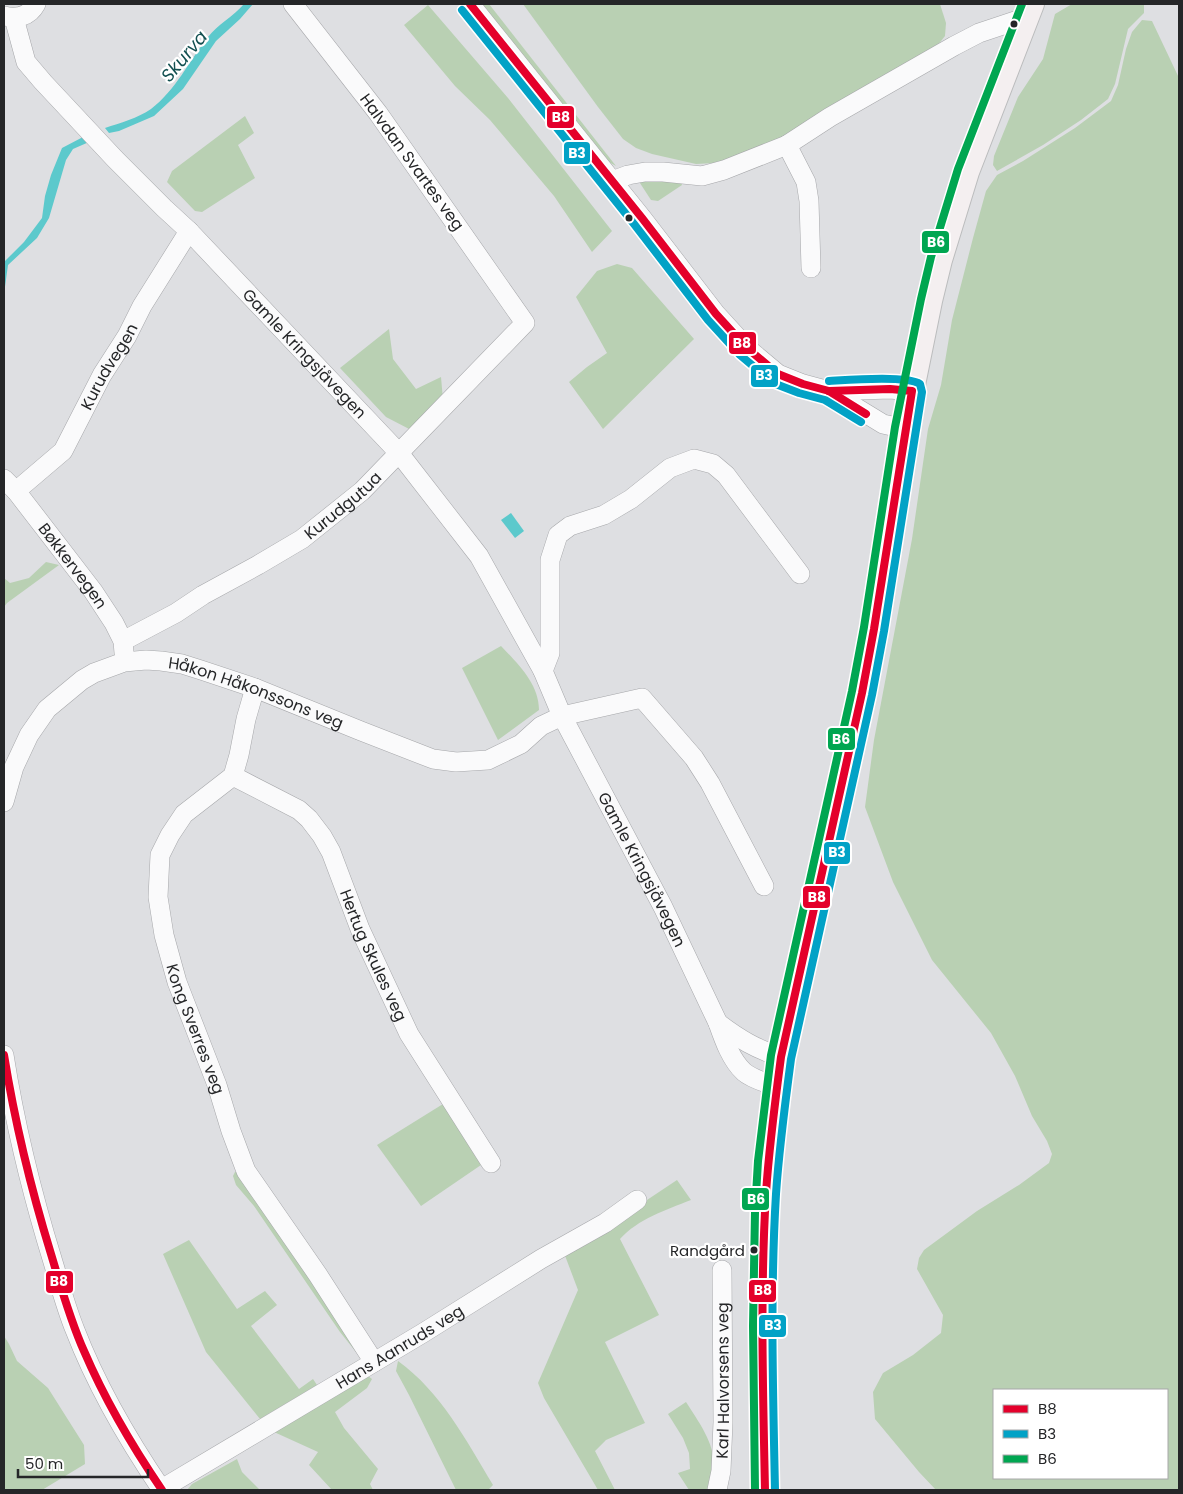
<svg xmlns="http://www.w3.org/2000/svg" width="1183" height="1494" font-family="Poppins,sans-serif">
	<style>
		.green { fill: #b9d0b3; fill-rule: evenodd }
		.water { fill: #5cc9cc }
		.lines { fill: none; stroke-linecap: round; stroke-linejoin: round }
		.minor-casing { stroke: #a6a7aa; stroke-width: 20 }
		.major-casing { stroke: #bbbcbd; stroke-width: 24 }
		.minor { stroke: #fafafb; stroke-width: 19 }
		.major { stroke: #f4eff0; stroke-width: 22 }
		.bus-1-casing { stroke: #fff; stroke-width: 11 }
		.bus-2-casing { stroke: #fff; stroke-width: 11 }
		.bus-3-casing { stroke: #fff; stroke-width: 11 }
		.bus-1 { stroke: #e4002b; stroke-width: 8 }
		.bus-2 { stroke: #02a2c6; stroke-width: 8 }
		.bus-3 { stroke: #00a651; stroke-width: 8 }
		.bus-dot { fill: #252628; stroke: #fff; stroke-width: 2 }
		.labels { text-anchor: middle; dominant-baseline: central; stroke-width: 4.5; stroke-linejoin: round; paint-order: stroke }
		.bus-label { font-size: 15px; fill: #252628; stroke: #fff; text-anchor: end }
		.street-label { font-size: 16px; fill: #252628; stroke: #fff }
		.water-label { font-size: 18px; font-style: italic; fill: #135051; stroke: #fff }
		.line-badge { stroke: #fff; stroke-width: 2 }
		.badge-label { font-size: 14px; text-anchor: middle; font-weight: bold; fill: #fff }
	</style>
	<rect width="100%" height="100%" fill="#dedfe2"/>
	<g class="green">
		<path d="M 480,4 L 489,4 L 616,166 L 605,160 Z"/>
		<path d="M 523,4 L 940,4 L 946,23 L 945,36 L 937,46 L 782,140 L 715,163 L 696,164 L 652,154 L 636,148 L 623,139 L 598,107 Z"/>
		<path d="M 1072,4 L 1144,4 L 1144,13 L 1128,29 L 1115,84 L 1108,99 L 1081,120 L 1043,145 L 997,171 L 993,165 L 994,156 L 1018,97 L 1043,59 L 1055,14 Z"/>
		<path d="M 428,5 L 508,98 L 612,231 L 592,252 L 554,196 L 490,120 L 455,86 L 404,25 Z"/>
		<path d="M 1142,20 L 1152,21 L 1179,78 L 1179,1490 L 936,1490 L 919,1472 L 875,1419 L 873,1392 L 883,1373 L 913,1355 L 941,1333 L 943,1315 L 917,1269 L 919,1258 L 924,1250 L 977,1211 L 1019,1185 L 1049,1163 L 1052,1154 L 1047,1141 L 1032,1116 L 1015,1076 L 991,1033 L 932,960 L 893,882 L 865,807 L 874,740 L 912,539 L 928,429 L 941,385 L 952,320 L 973,238 L 986,191 L 997,175 L 1023,161 L 1075,128 L 1111,101 L 1118,85 L 1126,49 L 1132,32 ZM 994,1390 L 1167,1390 L 1167,1478 L 994,1478 Z"/>
		<path d="M 245,116 L 254,133 L 238,145 L 255,178 L 202,212 L 195,211 L 167,182 L 172,171 Z"/>
		<path d="M 638,180 L 681,181 L 682,185 L 658,201 L 651,200 Z"/>
		<path d="M 617,264 L 632,268 L 694,339 L 603,429 L 569,382 L 587,367 L 607,353 L 576,297 L 597,271 Z"/>
		<path d="M 389,329 L 393,359 L 416,389 L 441,377 L 443,400 L 413,431 L 386,417 L 340,368 Z"/>
		<path d="M 46,562 L 59,565 L 7,603 L 4,607 L 4,578 L 10,583 L 29,578 Z"/>
		<path d="M 501,646 C 518,664 539,684 539,710 L 498,740 L 462,668 Z"/>
		<path d="M 443,1104 L 481,1165 L 421,1206 L 377,1145 Z"/>
		<path d="M 235,1172 L 239,1172 L 357,1345 L 356,1352 L 340,1332 L 254,1206 L 236,1185 L 233,1176 Z"/>
		<path d="M 677,1180 L 691,1200 C 666,1210 638,1219 620,1239 L 659,1315 L 605,1342 L 645,1423 L 606,1440 L 595,1451 L 615,1490 L 598,1490 L 544,1398 L 538,1383 L 578,1290 L 564,1253 L 617,1220 Z"/>
		<path d="M 189,1240 L 237,1309 L 265,1291 L 277,1305 L 251,1326 L 299,1389 L 313,1379 L 317,1385 L 260,1419 L 206,1352 L 163,1254 Z"/>
		<path d="M 4,1336 L 9,1344 L 17,1361 L 48,1388 L 84,1445 L 85,1464 L 42,1490 L 4,1490 Z"/>
		<path d="M 398,1361 C 441,1392 466,1440 493,1485 L 488,1490 L 456,1490 L 409,1395 L 396,1371 Z"/>
		<path d="M 368,1376 L 372,1379 L 367,1388 L 335,1412 L 344,1428 L 378,1469 L 370,1484 L 373,1490 L 332,1490 L 309,1465 L 318,1452 L 274,1432 Z"/>
		<path d="M 686,1402 C 698,1421 715,1443 714,1467 C 714,1474 712,1483 710,1490 L 689,1490 L 678,1473 L 690,1469 L 689,1453 L 683,1438 L 668,1414 Z"/>
		<path d="M 237,1459 L 242,1472 L 260,1490 L 187,1490 L 192,1484 Z"/>
	</g>
	<g class="water">
		<path d="M 244,4 L 253,4 L 240,19 L 216,41 L 183,89 L 154,116 L 119,131 L 109,133 L 105,128 C 120,123 138,118 151,109 C 176,90 189,61 208,37 C 218,24 233,17 244,4 Z"/>
		<path d="M 83,137 L 89,142 L 73,149 L 66,160 L 49,218 L 37,238 L 8,265 L 4,294 L 4,262 L 24,242 L 42,218 L 45,196 L 51,175 L 62,148 Z"/>
		<path d="M 511,513 L 524,531 L 515,538 L 501,520 Z"/>
	</g>
	<g class="lines">
		<g class="minor-casing">
			<g id="minor">
				<path d="M 470,4 L 642,218 L 716,314 L 747,348 L 778,374 L 803,384 L 829,391 L 883,424 L 905,429"/>
				<path d="M 4,16 C 17,19 29,17 36,4"/>
				<path id="s1" d="M 14,18 L 26,62 L 43,82 L 115,159 L 164,208 L 189,231 L 399,453 L 479,556 L 543,671 L 562,716 L 663,907 L 718,1023 C 724,1040 731,1060 744,1072 C 752,1079 767,1083 777,1087"/>
				<path d="M 787,145 L 806,182 L 809,201 L 811,268"/>
				<path d="M 612,181 L 628,175 L 645,172 L 663,172 L 702,176 L 724,170 L 787,145 L 830,117 L 954,46 L 979,33 L 1015,21 L 1026,19"/>
				<path d="M 829,391 L 890,389 L 912,391"/>
				<path id="s2" d="M 4,479 L 16,491 L 93,591 L 114,623 L 123,641 L 124,653"/>
				<path id="s3" d="M 16,491 L 63,451 L 102,375 L 127,336 L 142,306 L 189,231"/>
				<path id="s4" d="M 123,641 L 176,613 L 203,595 L 258,565 L 302,539 L 362,491 L 525,323 L 378,113 L 293,4"/>
				<path d="M 543,671 L 550,653 L 550,560 L 558,535 L 570,526 L 604,515 L 631,499 L 670,468 L 694,459 L 713,464 L 726,475 L 800,574"/>
				<path id="s5" d="M 255,688 L 246,719 L 239,755 L 233,776 L 184,814 L 170,835 L 160,855 L 158,897 L 164,935 L 177,982 L 217,1085 L 231,1131 L 246,1171 L 318,1275 L 374,1362"/>
				<path id="s6" d="M 233,776 L 299,810 L 309,819 L 322,836 L 331,852 L 360,929 L 409,1034 L 491,1163"/>
				<path id="s7" d="M 4,802 L 14,767 L 29,735 L 47,709 L 82,680 L 94,673 L 124,662 L 146,660 L 161,661 L 182,664 L 201,670 L 255,688 L 361,731 L 433,759 L 456,762 L 488,760 L 521,744 L 541,726 L 562,716 L 642,698 L 694,758 L 710,783 L 764,886"/>
				<path d="M 718,1023 C 739,1039 756,1049 781,1057"/>
				<path d="M 4,1055 C 15,1125 32,1194 53,1262 C 60,1285 66,1308 75,1330 C 97,1387 128,1440 162,1490"/>
				<path id="s8" d="M 160,1490 L 423,1333 L 541,1259 L 605,1223 L 637,1200"/>
				<path id="s9" d="M 717,1490 L 721,1471 L 723,1422 L 722,1270"/>
			</g>
		</g>
		<g class="major-casing">
			<path id="major" d="M 765,1490 L 763,1326 L 765,1212 L 768,1162 L 781,1057 L 836,812 L 862,693 L 874,629 L 905,429 L 931,301 L 941,260 L 968,172 L 1033,4"/>
		</g>
		<use href="#minor" class="minor"/>
		<use href="#major" class="major"/>
		<g class="bus-1-casing">
			<g id="bus-1">
				<path d="M 470,4 L 642,218 L 716,314 L 747,348 L 778,374 L 803,384 L 829,391 L 866,414"/>
				<path d="M 4,1055 C 15,1123 31,1189 51,1254 C 61,1287 70,1320 84,1351 C 105,1400 132,1446 162,1490"/>
				<path d="M 765,1490 C 763,1391 760,1292 766,1193 C 769,1148 775,1102 781,1057 L 862,693 L 874,629 L 912,391 L 890,389 L 829,391"/>
			</g>
		</g>
		<g class="bus-2-casing">
			<g id="bus-2">
				<path d="M 462,10 L 634,224 L 708,320 L 740,355 L 773,383 L 799,393 L 825,400 L 861,422"/>
				<path d="M 775,1490 C 773,1391 770,1293 776,1194 C 779,1149 785,1104 791,1059 L 872,695 L 884,631 L 922,392 L 920,384 C 907,375 847,380 829,381"/>
			</g>
		</g>
		<g class="bus-3-casing">
			<path id="bus-3" d="M 755,1490 L 753,1326 L 755,1212 L 758,1161 L 771,1055 L 852,691 L 864,627 L 895,427 L 921,299 L 931,257 L 958,169 L 1022,4"/>
		</g>
		<use href="#bus-1" class="bus-1"/>
		<use href="#bus-2" class="bus-2"/>
		<use href="#bus-3" class="bus-3"/>
	</g>
	<g class="bus-dot">
		<circle cx="1014" cy="24" r="4.5"/>
		<circle cx="629" cy="218" r="4.5"/>
		<circle cx="754" cy="1250" r="4.5"/>
	</g>
	<g class="labels">
		<g class="bus-label">
			<text x="745" y="1250">Randgård</text>
		</g>
		<g class="street-label">
			<text transform="translate(412 162) rotate(54)">Halvdan Svartes veg</text>
			<text stroke="none"><textPath href="#s1" startOffset="449">Gamle Kringsjåvegen</textPath></text>
			<text stroke="none"><textPath href="#s3" startOffset="158">Kurudvegen</textPath></text>
			<text stroke="none"><textPath href="#s4" startOffset="259">Kurudgutua</textPath></text>
			<text stroke="none"><textPath href="#s2" startOffset="111">Bøkkervegen</textPath></text>
			<text stroke="none"><textPath href="#s7" startOffset="332">Håkon Håkonssons veg</textPath></text>
			<text stroke="none"><textPath href="#s1" startOffset="1070">Gamle Kringsjåvegen</textPath></text>
			<text stroke="none"><textPath href="#s6" startOffset="239">Hertug Skules veg</textPath></text>
			<text stroke="none"><textPath href="#s5" startOffset="380">Kong Sverres veg</textPath></text>
			<text stroke="none"><textPath href="#s8" startOffset="279">Hans Aanruds veg</textPath></text>
			<text stroke="none"><textPath href="#s9" startOffset="110">Karl Halvorsens veg</textPath></text>
		</g>
		<g class="water-label">
			<text transform="translate(184 56) rotate(-50)">Skurva</text>
		</g>
	</g>
	<g class="line-badge">
		<rect x="546" y="105" width="29" height="24" rx="5" fill="#e4002b"/>
		<rect x="563" y="141" width="28" height="24" rx="5" fill="#02a2c6"/>
		<rect x="921" y="230" width="29" height="24" rx="5" fill="#00a651"/>
		<rect x="728" y="331" width="29" height="24" rx="5" fill="#e4002b"/>
		<rect x="750" y="364" width="29" height="24" rx="5" fill="#02a2c6"/>
		<rect x="827" y="727" width="29" height="24" rx="5" fill="#00a651"/>
		<rect x="823" y="841" width="28" height="24" rx="5" fill="#02a2c6"/>
		<rect x="802" y="885" width="29" height="24" rx="5" fill="#e4002b"/>
		<rect x="741" y="1187" width="29" height="24" rx="5" fill="#00a651"/>
		<rect x="45" y="1270" width="29" height="24" rx="5" fill="#e4002b"/>
		<rect x="748" y="1279" width="29" height="24" rx="5" fill="#e4002b"/>
		<rect x="758" y="1314" width="29" height="24" rx="5" fill="#02a2c6"/>
	</g>
	<g class="badge-label">
		<text x="561" y="122">B8</text>
		<text x="577" y="158">B3</text>
		<text x="936" y="247">B6</text>
		<text x="742" y="348">B8</text>
		<text x="764" y="380">B3</text>
		<text x="841" y="744">B6</text>
		<text x="837" y="857">B3</text>
		<text x="817" y="902">B8</text>
		<text x="756" y="1204">B6</text>
		<text x="59" y="1286">B8</text>
		<text x="763" y="1295">B8</text>
		<text x="773" y="1330">B3</text>
	</g>
	<rect width="1183" height="1494" fill="none" stroke="#252628" stroke-width="10"/>
	<rect x="993" y="1389" width="175" height="90" fill="#ffffff" stroke="#a8a8a9"/>
	<rect x="1003" y="1405" width="25" height="8" fill="#e4002b" stroke="#a8a8a9"/>
	<text x="1038" y="1414" font-size="15" fill="#252628">B8</text>
	<rect x="1003" y="1430" width="25" height="8" fill="#02a2c6" stroke="#a8a8a9"/>
	<text x="1038" y="1439" font-size="15" fill="#252628">B3</text>
	<rect x="1003" y="1455" width="25" height="8" fill="#00a651" stroke="#a8a8a9"/>
	<text x="1038" y="1464" font-size="15" fill="#252628">B6</text>
	<path d="M18 1469v8h130v-8" fill="none" stroke="#252628" stroke-width="2.5"/>
	<text x="25" y="1469" font-size="15" fill="#252628" stroke="#ffffff" stroke-width="4" paint-order="stroke">50 m</text>
</svg>
